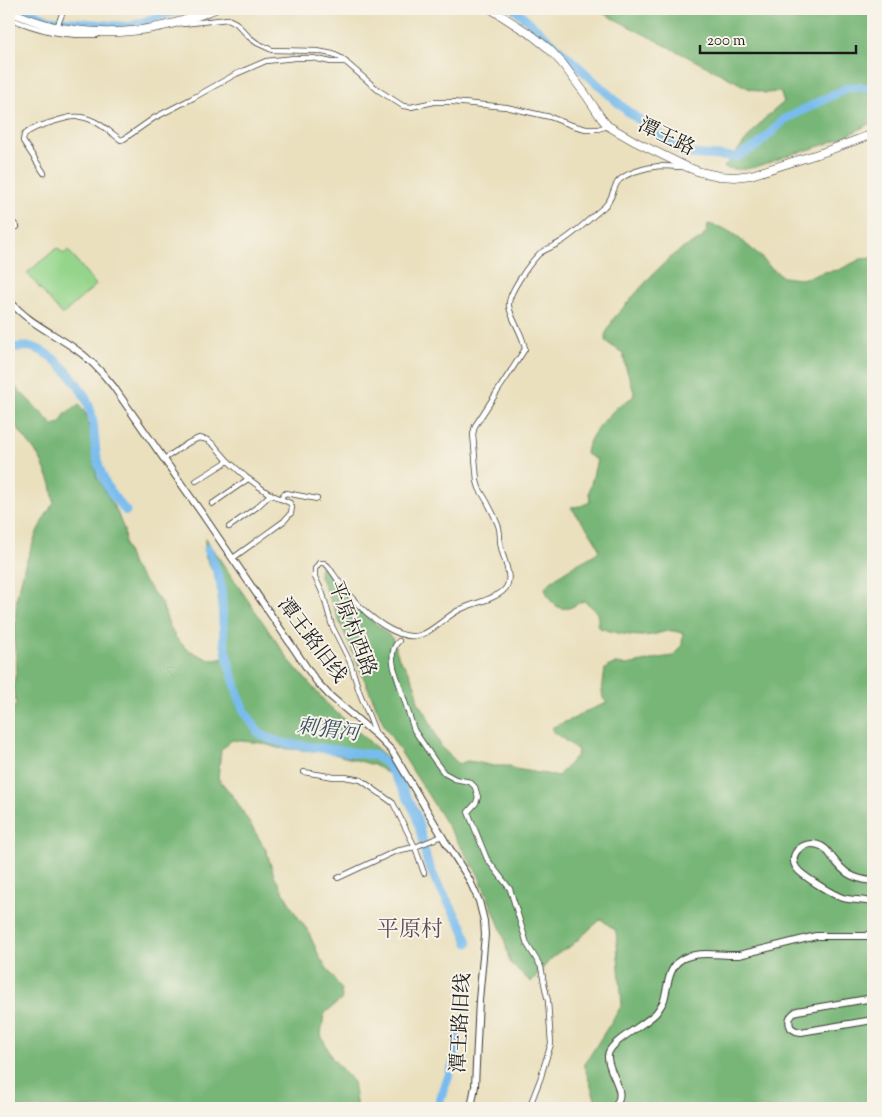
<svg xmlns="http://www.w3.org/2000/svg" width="882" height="1117" font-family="'Sorts Mill Goudy','Noto Serif SC',serif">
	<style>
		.green { fill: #94d58b; stroke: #587854 }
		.forest { fill: #77b677; stroke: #4a694a }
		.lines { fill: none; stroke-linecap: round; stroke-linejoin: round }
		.river { stroke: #78bcee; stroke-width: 9 }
		.minor-casing { stroke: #3b3934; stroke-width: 6 }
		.secondary-casing { stroke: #3b3934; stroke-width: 8 }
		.trunk-casing { stroke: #3b3934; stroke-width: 9 }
		.minor { stroke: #fff; stroke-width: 4.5 }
		.secondary { stroke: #fff; stroke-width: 6 }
		.trunk { stroke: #fff; stroke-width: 8 }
		.labels { text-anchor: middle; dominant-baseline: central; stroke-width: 4; stroke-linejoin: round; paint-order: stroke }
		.street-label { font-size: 20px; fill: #1c1c1c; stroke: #f7f3e8 }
		.water-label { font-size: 21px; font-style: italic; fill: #3c5466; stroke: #f7f3e8 }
		.quarter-label { font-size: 22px; fill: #5e4b58; stroke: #f7f3e8 }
	</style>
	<rect width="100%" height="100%" fill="#f7f3e8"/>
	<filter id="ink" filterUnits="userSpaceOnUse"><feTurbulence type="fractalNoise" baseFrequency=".02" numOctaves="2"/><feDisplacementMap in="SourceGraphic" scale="10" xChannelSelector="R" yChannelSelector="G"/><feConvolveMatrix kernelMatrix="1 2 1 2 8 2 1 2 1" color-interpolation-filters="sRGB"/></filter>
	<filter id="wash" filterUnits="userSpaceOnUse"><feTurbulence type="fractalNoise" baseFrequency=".0096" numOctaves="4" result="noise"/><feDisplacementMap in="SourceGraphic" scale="20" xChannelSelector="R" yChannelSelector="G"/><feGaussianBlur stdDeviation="1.12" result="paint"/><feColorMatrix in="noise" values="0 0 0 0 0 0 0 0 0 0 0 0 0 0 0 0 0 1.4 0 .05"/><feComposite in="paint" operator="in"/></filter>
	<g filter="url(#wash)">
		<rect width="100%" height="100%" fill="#eae0be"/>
		<path class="green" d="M 57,248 L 64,254 L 68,250 L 96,285 L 62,315 L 27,273 Z"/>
		<g class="forest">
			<path d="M 597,9 L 873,9 L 873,122 C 855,132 836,141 817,147 C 807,151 797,152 787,156 C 767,163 745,174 724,167 L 763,120 L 784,102 L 780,92 L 765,93 L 748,88 L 603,13 Z"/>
			<path d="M 708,224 L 723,228 L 735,235 L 759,255 L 770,267 L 783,277 L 801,279 L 813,276 L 824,272 L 839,270 L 861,259 L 873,258 L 873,1108 L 598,1108 L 584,1065 L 622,1005 L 616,931 L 601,919 L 571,946 L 558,953 L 549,961 L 531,982 L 510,963 L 503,934 L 478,874 L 385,727 L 319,574 L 320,566 L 325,568 L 367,616 L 392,638 L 399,658 L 409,672 L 417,691 L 417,699 L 420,706 L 426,713 L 437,739 L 443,749 L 459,764 L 467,761 L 475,762 L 494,766 L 510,766 L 515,769 L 558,776 L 577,755 L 578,750 L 552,731 L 553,727 L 575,718 L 584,712 L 607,703 L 603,698 L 602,691 L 605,669 L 609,666 L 614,664 L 626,665 L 638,663 L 659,658 L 673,656 L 679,650 L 682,645 L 683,633 C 678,632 672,630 667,631 C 659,633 651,636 643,636 C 628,636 613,632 599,628 L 597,625 C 601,614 593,607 584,601 C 578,602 574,607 569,608 C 556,611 548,599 545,588 C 558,573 578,564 595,554 L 599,550 C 595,534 580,522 571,507 L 581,506 L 590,502 L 589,492 L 597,460 L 586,454 C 587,437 607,416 620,405 C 624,402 629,400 633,397 L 634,392 L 626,368 L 623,353 L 606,342 L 605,335 L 614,318 L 653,274 L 673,255 L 682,249 L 701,239 L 707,231 Z"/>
			<path d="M 9,380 L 53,425 L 60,423 L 66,413 L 79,404 L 86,414 L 91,437 L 93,457 L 97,477 L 117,512 L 124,530 L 125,545 L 132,565 L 162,604 L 169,625 L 176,638 L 187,649 L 203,657 L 213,660 L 232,657 L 226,636 L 225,613 L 221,594 L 214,574 L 205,555 L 205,538 L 289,660 L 328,705 L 389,759 L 393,763 L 394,770 L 389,774 L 374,765 L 327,752 L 278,748 L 261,743 L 232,740 L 221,750 L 218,778 L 235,799 L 266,850 L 274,875 L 295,913 L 308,931 L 320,958 L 341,989 L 342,999 L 324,1014 L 321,1035 L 332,1058 L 353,1082 L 357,1108 L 9,1108 L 9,718 L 16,704 L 13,687 L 17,668 L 14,641 L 17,596 L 21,582 L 24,568 L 37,532 L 43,520 L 54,502 L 51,484 L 40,458 L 9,417 Z"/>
		</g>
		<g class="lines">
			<g class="river">
				<path d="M 23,9 L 49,20 L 129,27 L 181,9"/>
				<path d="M 515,9 L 626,110 L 686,154 L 736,157 L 758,145 L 785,119 L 849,87 L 873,88"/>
				<path d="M 9,347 C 16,348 25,346 32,347 C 58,355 87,390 92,416 C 95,432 94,450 99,466 C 105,485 112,496 126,511"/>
				<path d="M 208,549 L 215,566 L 221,585 L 224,640 L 229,665 L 243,709 L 259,733 L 268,738 L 282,743 L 374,755 L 386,763 L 400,784 L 415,812 L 421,834 L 427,861 L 437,883 L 463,928 L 468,943"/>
				<path d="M 437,1108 L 455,1059 L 458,1032"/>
			</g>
		</g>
	</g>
	<g filter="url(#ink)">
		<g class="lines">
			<g class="minor-casing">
				<g id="minor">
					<path d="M 9,18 C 40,31 63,36 97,35"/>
					<path d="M 183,24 L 228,19 L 236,23 L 249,37 L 257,43 L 272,50 L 317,51 L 333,54 L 341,58 L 378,90 L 403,106 L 411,107 L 434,102 L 452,102 L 506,107 L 550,117 L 571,125 L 586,129 L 598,129 L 608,126"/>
					<path d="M 57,27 L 64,9"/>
					<path d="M 44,173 L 23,141 L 24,135 C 31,128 40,126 49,123 C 56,121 64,118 72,117 C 91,114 107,130 121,140 L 124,139 L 154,118 L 193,98 L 236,74 L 266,61 L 295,58 L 313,58 L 331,62 L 346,62"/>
					<path d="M 9,218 L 17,227"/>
					<path d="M 164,459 L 188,443 L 199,438 L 208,440 L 215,446 L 228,461 L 246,477 L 268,493 L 290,503 L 292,507 L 291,513 L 284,521 L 233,558"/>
					<path d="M 196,481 L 228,461"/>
					<path d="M 280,499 L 283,495 L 286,493 L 317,499"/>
					<path d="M 212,504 L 248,479"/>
					<path d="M 229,527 L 257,507 L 271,494"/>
					<path d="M 399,641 C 391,648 392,658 394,668 L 414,730 L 435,761 L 444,773 L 455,779 L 470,782 L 475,787 L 478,797 L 476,803 L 468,812 L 487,859 L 510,889 L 527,944 L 541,967 L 545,988 L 548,1001 L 551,1044 L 543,1069 L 541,1077 L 529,1108"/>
					<path d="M 376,734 L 359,691 L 350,662 L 332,626 L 323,594 L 315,577 L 315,569 L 319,563 L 324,563 L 328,566 C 336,577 343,589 353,599 C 367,615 398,642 421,635 C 433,631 447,616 459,610 C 470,604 496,599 504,590 C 515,579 503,560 501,547 C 499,540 501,532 498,525 C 493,512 486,499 479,488 L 477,481 L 473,434 L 475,426 L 525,349 C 523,333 511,320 509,306 C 507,294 530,263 539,254 C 545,249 553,247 559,243 C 574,235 590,218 604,207 C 614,197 611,193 617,183 C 623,173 648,167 660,166 C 668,166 676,167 684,167"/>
					<path d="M 304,772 L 334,777 L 345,777 L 361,780 L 393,803 L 415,847 L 424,873"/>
					<path d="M 338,878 L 396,851 L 415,847 L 442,836"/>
				</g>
			</g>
			<g class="secondary-casing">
				<g id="secondary">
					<path d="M 9,300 C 27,322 51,332 74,348 C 89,358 102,372 113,386 L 203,515 L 309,671 L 317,682 L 329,695 L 377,736 L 392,751 L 445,841 L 469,879 L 479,901 L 484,921 L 485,935 L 479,1000 L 475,1086 L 471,1108"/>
					<path d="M 873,881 C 852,879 844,873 832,857 C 829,853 826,848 821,846 C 804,838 783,856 800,872 C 808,879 833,895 843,898 C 853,901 864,899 873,903"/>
					<path d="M 873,998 L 797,1011 C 790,1015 787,1020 791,1028 L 796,1031 L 801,1032 L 873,1020"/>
					<path d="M 613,1108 C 631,1093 606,1072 608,1055 C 609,1042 645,1025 656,1013 C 659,1009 662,1005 664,1000 C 668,986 668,967 682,959 C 698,950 721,956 739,955 L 816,936 L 867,936 L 873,932"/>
				</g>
			</g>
			<g class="trunk-casing">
				<g id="trunk">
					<path d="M 491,9 L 533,36 L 548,48 L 562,63 L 586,95 L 602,119 L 608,126 L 636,142 L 687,167 L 700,172 L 719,176 L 735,177 L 751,175 L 824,152 L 873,134"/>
					<path d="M 9,11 C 24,17 40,24 56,27 C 110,38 164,31 215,9"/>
				</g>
			</g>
			<use href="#minor" class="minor"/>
			<use href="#secondary" class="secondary"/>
			<use href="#trunk" class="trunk"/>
		</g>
	</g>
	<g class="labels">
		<g class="street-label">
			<text transform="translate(666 138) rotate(26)">潭王路</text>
			<text transform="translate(351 629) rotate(69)">平原村西路</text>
			<text transform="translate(311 641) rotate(53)">潭王路旧线</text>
			<text transform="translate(462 1023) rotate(-87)">潭王路旧线</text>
		</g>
		<g class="water-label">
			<text transform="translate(328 731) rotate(7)">刺猬河</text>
		</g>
		<g class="quarter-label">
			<text x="410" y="931">平原村</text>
		</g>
	</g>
	<rect width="882" height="1117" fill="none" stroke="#f7f3e8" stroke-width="30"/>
	<path d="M700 45v8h156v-8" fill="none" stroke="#1c1c1c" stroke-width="2.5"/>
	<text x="707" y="45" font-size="15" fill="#1c1c1c" stroke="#f7f3e8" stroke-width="4" paint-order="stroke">200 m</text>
</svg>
